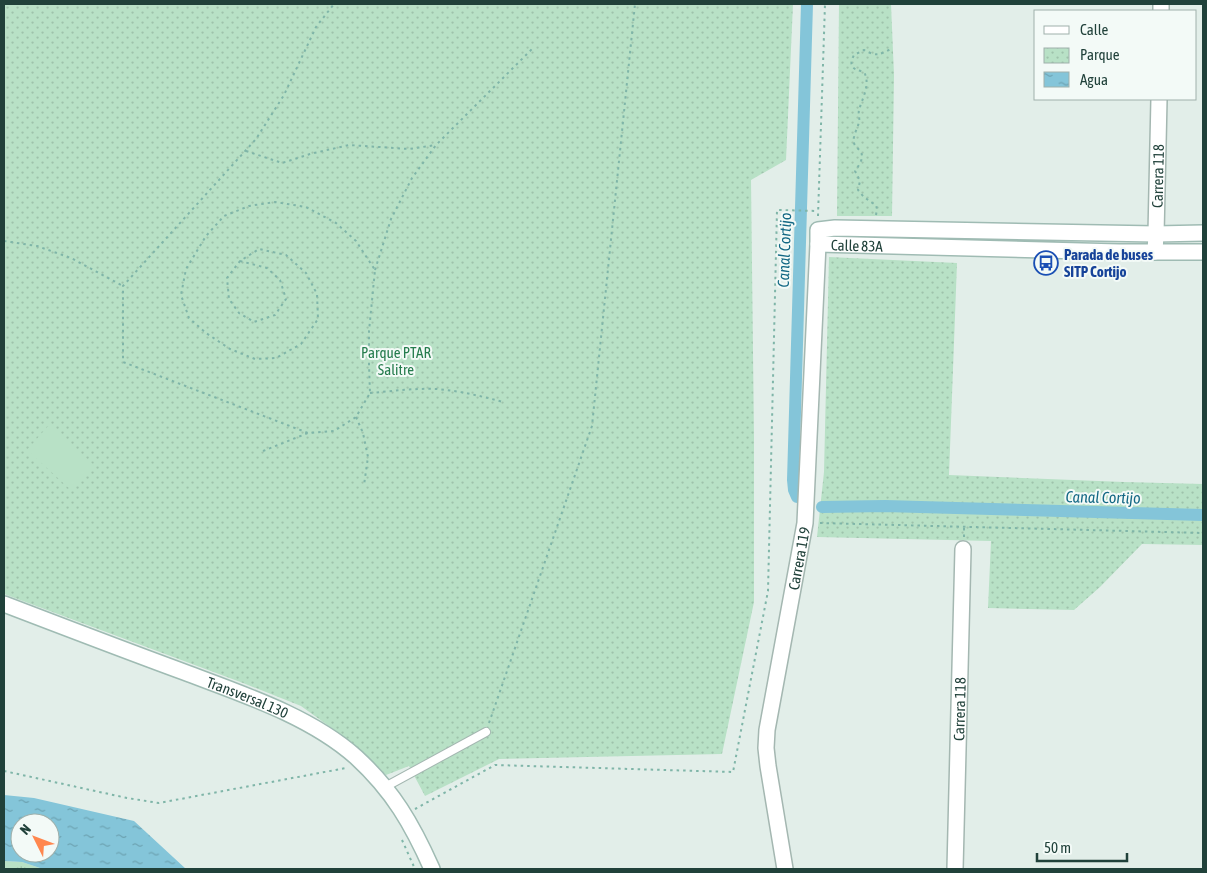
<svg xmlns="http://www.w3.org/2000/svg" width="1207" height="873" font-family="'Asap Condensed',sans-serif">
	<style>
		.grass { fill: url(#grass-tufts) }
		.park { fill: url(#park-dots) }
		.garden { fill: #b8e1c6 }
		.water { fill: url(#water-ripples); fill-rule: evenodd }
		.lines { fill: none; stroke-linecap: round; stroke-linejoin: round }
		.canal { stroke: #84c5d9; stroke-width: 12 }
		.lane-casing { stroke: #a4b7b1; stroke-width: 10 }
		.street-casing { stroke: #a4b7b1; stroke-width: 18 }
		.secondary-casing { stroke: #9fbbb3; stroke-width: 18 }
		.path { stroke: #7fb5a8; stroke-width: 2; stroke-dasharray: 2.5 4; stroke-linecap: butt }
		.lane { stroke: #fff; stroke-width: 8 }
		.street { stroke: #fff; stroke-width: 15 }
		.secondary { stroke: #fff; stroke-width: 15 }
		.labels { text-anchor: middle; dominant-baseline: central; stroke-width: 4; stroke-linejoin: round; paint-order: stroke }
		.street-label { font-size: 15px; fill: #20413a; stroke: #f3faf7 }
		.transit-label { font-size: 15px; font-weight: bold; fill: #164399; stroke: #f3faf7; text-anchor: start }
		.park-label { font-size: 15px; fill: #257c4d; stroke: #f3faf7 }
		.water-label { font-size: 16px; font-style: italic; fill: #136884; stroke: #f3faf7 }
	</style>
	<defs>
		<pattern id="grass-tufts" width="24" height="20" patternUnits="userSpaceOnUse" patternTransform="scale(1.25)"><rect width="24" height="20" fill="#b8e1c6"/><path d="M3 7l-1-3M5 7V3M7 7l1-3M15 17l-1-3M17 17v-4M19 17l1-3" fill="none" stroke="#9ec2ab"/></pattern>
		<pattern id="park-dots" width="8" height="8" patternUnits="userSpaceOnUse" patternTransform="scale(1.25)"><rect width="8" height="8" fill="#b8e1c6"/><path d="M2 2h.1M6 6h.1" fill="none" stroke="#9ec2ab" stroke-width="1.8" stroke-linecap="round"/></pattern>
		<pattern id="water-ripples" width="26" height="14" patternUnits="userSpaceOnUse" patternTransform="scale(1.25)"><rect width="26" height="14" fill="#84c5d9"/><path d="M2 4q2-2 4 0t4 0M15 11q2-2 4 0t4 0" fill="none" stroke="#6ca2b1"/></pattern>
	</defs>
	<rect width="100%" height="100%" fill="#e2eee9"/>
	<path class="grass" d="M 4,861 L 22,862 L 43,869 L 4,869 Z"/>
	<g class="park">
		<path d="M 4,4 L 793,4 L 786,160 L 751,180 L 754,438 L 754,602 L 722,754 L 499,759 L 425,796 L 409,766 L 386,775 L 351,742 L 301,706 L 243,683 L 4,594 Z"/>
		<path d="M 839,4 L 891,4 L 894,75 L 892,216 L 837,216 Z"/>
		<path d="M 829,257 L 957,263 L 949,475 L 1124,482 L 1203,484 L 1203,545 L 1142,544 L 1100,587 L 1074,610 L 988,608 L 991,541 L 817,537 L 824,472 Z"/>
	</g>
	<path class="garden" d="M 49,425 L 94,465 L 71,490 L 27,450 Z"/>
	<path class="water" d="M 4,795 L 34,798 L 134,821 L 186,869 L 43,869 L 22,862 L 4,861 ZM 20,823 L 50,823 L 50,853 L 20,853 Z"/>
	<g class="lines">
		<g class="canal">
			<path d="M 797,497 L 794,490 L 793,480 L 807,4"/>
			<path d="M 822,507 L 885,506 L 1203,515"/>
		</g>
		<g class="lane-casing">
			<path id="lane" d="M 385,787 L 486,732"/>
		</g>
		<g class="street-casing">
			<g id="street">
				<path d="M 1161,11 L 1161,4"/>
				<path id="s1" d="M 1155,252 L 1156,234 L 1159,99"/>
				<path id="s2" d="M 785,869 L 768,766 L 766,748 L 767,730 L 805,523 L 818,244"/>
				<path id="s3" d="M 955,869 L 963,549"/>
			</g>
		</g>
		<g class="secondary-casing">
			<g id="secondary">
				<path id="s4" d="M 1203,233 L 1156,234 L 835,228 L 818,230 L 818,244 L 1119,252 L 1203,252"/>
				<path id="s5" d="M 4,604 C 64,627 124,650 184,672 C 242,694 310,716 356,757 C 393,791 412,824 432,869"/>
			</g>
		</g>
		<g class="path">
			<path d="M 246,151 L 282,163 L 310,154 L 349,145 L 409,149 L 436,145"/>
			<path d="M 876,215 L 877,209 L 876,205 C 869,201 863,197 858,190 L 860,181 L 855,171 C 873,147 850,152 854,137 C 855,132 858,127 859,122 C 860,118 858,114 859,110 C 862,99 871,84 864,72 C 853,69 848,67 854,55 L 864,50 C 878,57 878,55 893,48"/>
			<path d="M 818,216 L 825,4"/>
			<path d="M 4,241 L 37,246 L 71,258 L 123,286"/>
			<path d="M 240,261 L 267,268 L 280,280 L 286,299 L 275,315 L 254,322 L 239,313 L 229,299 L 227,278 L 240,261 L 259,249 L 286,255 L 306,273 L 317,294 L 318,319 L 301,344 L 276,358 L 255,359 L 230,349 L 206,333 L 189,318 L 181,295 L 186,269 L 206,236 L 224,216 L 249,206 L 275,202 L 306,207 L 336,223 L 356,241 L 375,270 L 369,331 L 369,365 L 370,393 L 356,417 L 334,431 L 308,433 L 123,362 L 123,286 L 256,139 L 284,95 L 316,27 L 334,4"/>
			<path d="M 375,270 L 391,219 L 412,178 L 436,145 L 532,49"/>
			<path d="M 370,393 C 393,391 415,388 437,389 C 460,391 481,396 503,402"/>
			<path d="M 356,417 L 363,433 L 368,457 L 364,485"/>
			<path d="M 263,451 L 308,433"/>
			<path d="M 820,523 L 1203,533"/>
			<path d="M 964,537 L 964,527"/>
			<path d="M 489,723 L 592,426 L 635,4"/>
			<path d="M 4,771 L 127,798 L 159,803 L 346,768"/>
			<path d="M 415,809 L 495,765 L 733,772 L 768,591 L 777,210 L 818,211"/>
			<path d="M 402,840 L 415,869"/>
		</g>
		<use href="#lane" class="lane"/>
		<use href="#street" class="street"/>
		<use href="#secondary" class="secondary"/>
	</g>
	<defs>
		<g id="bus-ring" transform="scale(1.25)"><circle r="9.5" fill="#f3faf7" stroke="#1a4fb4" stroke-width="1.5"/><path d="M-5-6H5V4H4V6H2V4H-2V6H-4V4H-5ZM-3.5-4V0h7V-4ZM-3.5 1.2v1.5H-2V1.2ZM2 1.2v1.5H3.5V1.2Z" fill="#1a4fb4"/></g>
	</defs>
	<g fill-rule="evenodd">
		<use href="#bus-ring" x="1046" y="263"/>
	</g>
	<g class="labels">
		<g class="street-label">
			<text stroke="none"><textPath href="#s1" startOffset="76">Carrera 118</textPath></text>
			<text stroke="none"><textPath href="#s4" startOffset="438">Calle 83A</textPath></text>
			<text stroke="none"><textPath href="#s2" startOffset="315">Carrera 119</textPath></text>
			<text stroke="none"><textPath href="#s5" startOffset="261">Transversal 130</textPath></text>
			<text stroke="none"><textPath href="#s3" startOffset="160">Carrera 118</textPath></text>
		</g>
		<g class="transit-label">
			<text x="1064" y="254">Parada de buses<tspan x="1064" dy="17">SITP Cortijo</tspan></text>
		</g>
		<g class="park-label">
			<text x="396" y="352">Parque PTAR<tspan x="396" dy="17">Salitre</tspan></text>
		</g>
		<g class="water-label">
			<text transform="translate(784 250) rotate(-88)">Canal Cortijo</text>
			<text transform="translate(1103 497) rotate(1)">Canal Cortijo</text>
		</g>
	</g>
	<rect width="1207" height="873" fill="none" stroke="#20413a" stroke-width="10"/>
	<rect x="1034" y="10" width="162" height="90" fill="#f3faf7" stroke="#9fb0ab"/>
	<rect x="1044" y="26" width="25" height="8" fill="#ffffff" stroke="#9fb0ab"/>
	<text x="1080" y="35" font-size="15" fill="#20413a">Calle</text>
	<rect x="1044" y="48" width="25" height="15" fill="url(#park-dots)" stroke="#9fb0ab"/>
	<text x="1080" y="60" font-size="15" fill="#20413a">Parque</text>
	<rect x="1044" y="72" width="25" height="15" fill="url(#water-ripples)" stroke="#9fb0ab"/>
	<text x="1080" y="85" font-size="15" fill="#20413a">Agua</text>
	<g transform="translate(35 838) rotate(312)"><circle r="24" fill="#f3faf7" stroke="#9fb0ab"/>
	<path d="M0-4L9 19L0 12L-9 19Z" fill="#ff874e"/>
	<text y="-8" font-size="14" font-weight="bold" text-anchor="middle" fill="#20413a">N</text>
	</g>
	<path d="M1037 853v8h90v-8" fill="none" stroke="#20413a" stroke-width="2.5"/>
	<text x="1044" y="853" font-size="15" fill="#20413a" stroke="#f3faf7" stroke-width="4" paint-order="stroke">50 m</text>
</svg>
